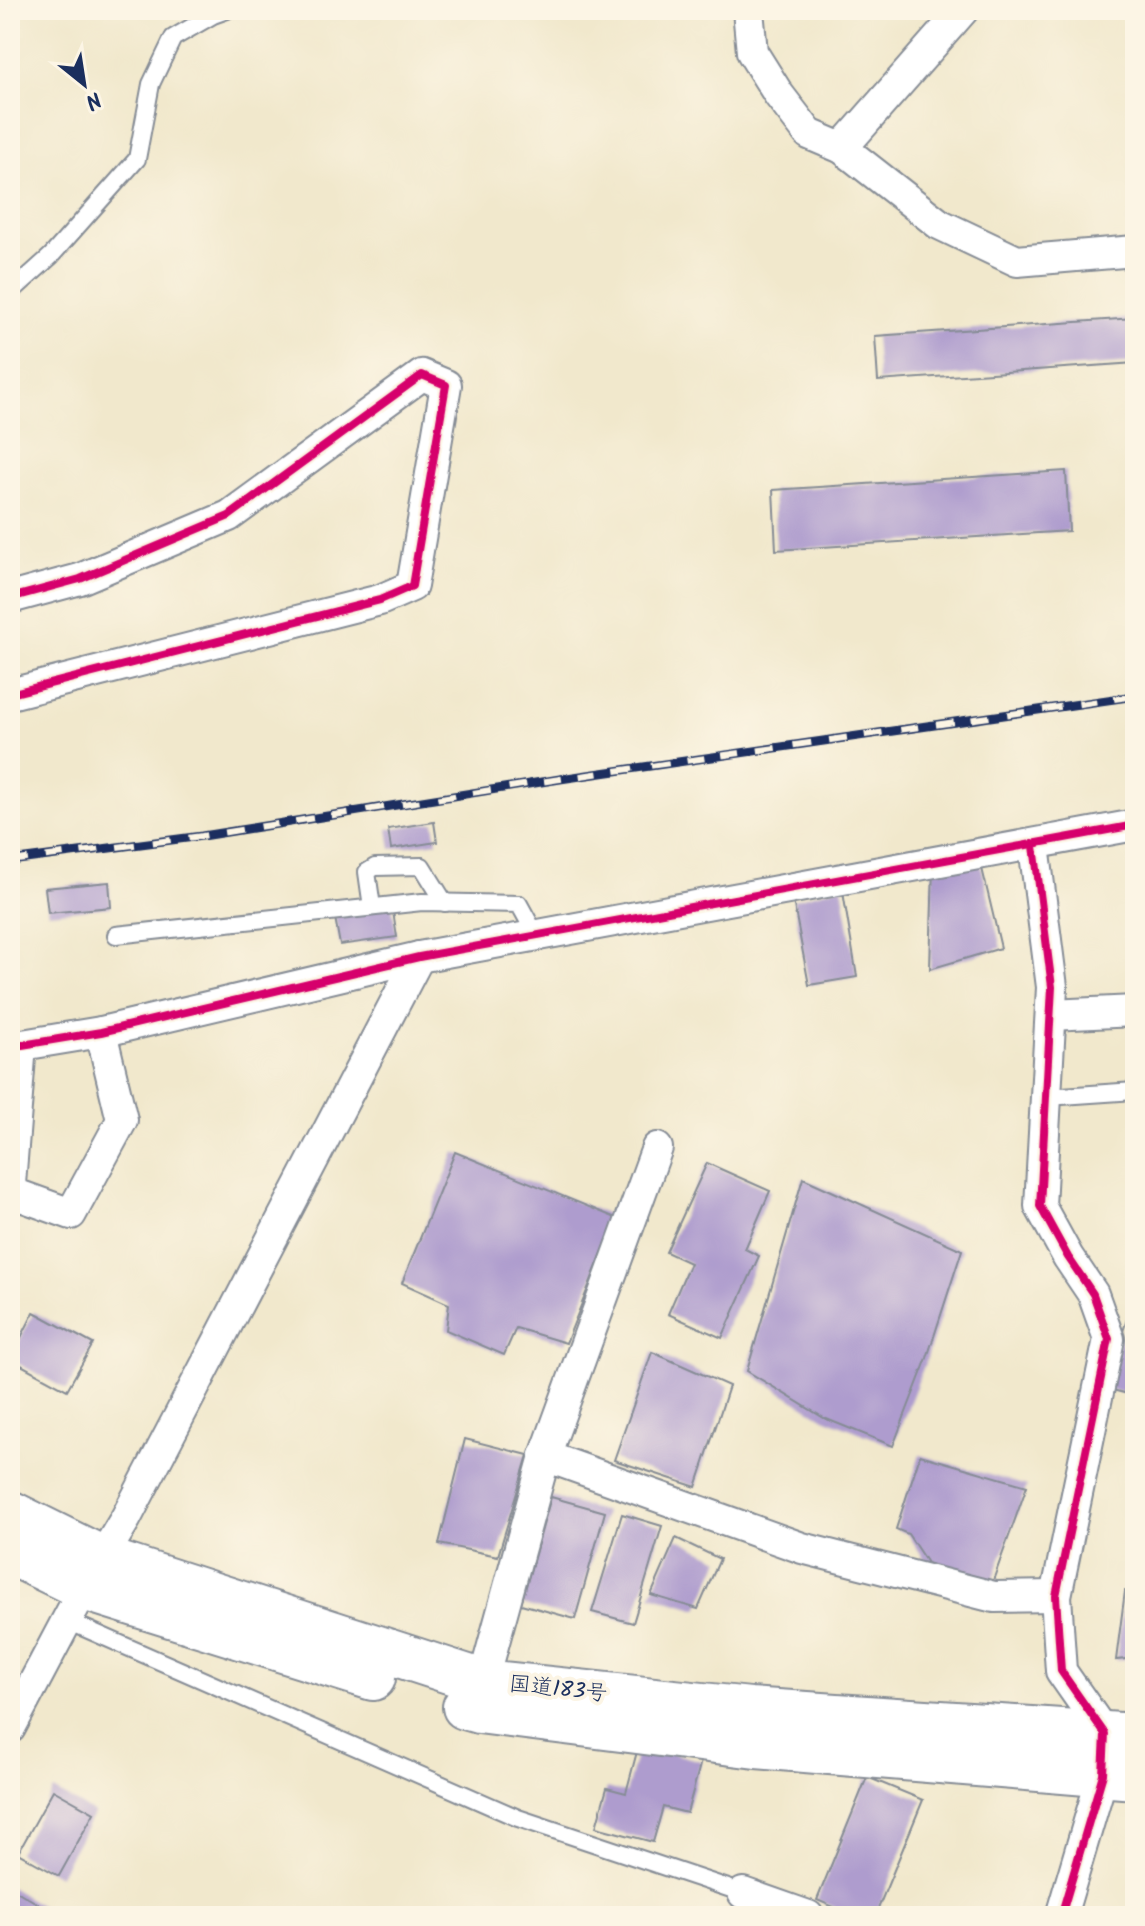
<svg xmlns="http://www.w3.org/2000/svg" width="1145" height="1926" font-family="Kalam,'Klee One',sans-serif">
	<style>
		.building { fill: #ae9cce }
		.lines { fill: none; stroke-linecap: round; stroke-linejoin: round }
		.lane-casing { stroke: #868c95; stroke-width: 20 }
		.street-casing { stroke: #868c95; stroke-width: 34 }
		.highway-casing { stroke: #868c95; stroke-width: 48 }
		.lane { stroke: #fff; stroke-width: 16 }
		.street { stroke: #fff; stroke-width: 30 }
		.highway { stroke: #fff; stroke-width: 44 }
		.rail-casing { stroke: #1b2f5e; stroke-width: 9 }
		.rail { stroke: #fcf5e5; stroke-width: 6; stroke-dasharray: 18; stroke-linecap: butt }
		.cycleway-casing { stroke: #fcf5e5; stroke-width: 13 }
		.cycleway { stroke: #d6006c; stroke-width: 8 }
		.labels { text-anchor: middle; dominant-baseline: central; stroke-width: 8; stroke-linejoin: round; paint-order: stroke }
		.street-label { font-size: 22px; fill: #1b2f5e; stroke: #fcf5e5 }
	</style>
	<rect width="100%" height="100%" fill="#fcf5e5"/>
	<filter id="ink" filterUnits="userSpaceOnUse"><feTurbulence type="fractalNoise" baseFrequency=".0125" numOctaves="2"/><feDisplacementMap in="SourceGraphic" scale="16" xChannelSelector="R" yChannelSelector="G"/><feConvolveMatrix kernelMatrix="1 2 1 2 8 2 1 2 1" color-interpolation-filters="sRGB"/></filter>
	<filter id="wash" filterUnits="userSpaceOnUse"><feTurbulence type="fractalNoise" baseFrequency=".006" numOctaves="4" result="noise"/><feDisplacementMap in="SourceGraphic" scale="32" xChannelSelector="R" yChannelSelector="G"/><feGaussianBlur stdDeviation="1.8" result="paint"/><feColorMatrix in="noise" values="0 0 0 0 0 0 0 0 0 0 0 0 0 0 0 0 0 1.4 0 .05"/><feComposite in="paint" operator="in"/></filter>
	<g filter="url(#wash)">
		<rect width="100%" height="100%" fill="#f1e8cc"/>
		<g id="blocks">
			<g class="building">
				<path d="M 1134,318 L 1135,363 L 878,381 L 875,336 Z"/>
				<path d="M 1066,471 L 1069,531 L 776,550 L 773,490 Z"/>
				<path d="M 434,822 L 437,842 L 391,849 L 388,829 Z"/>
				<path d="M 980,860 L 1001,948 L 930,969 L 933,867 Z"/>
				<path d="M 109,882 L 111,907 L 48,913 L 45,888 Z"/>
				<path d="M 842,886 L 857,977 L 809,985 L 793,900 Z"/>
				<path d="M 392,905 L 397,937 L 340,945 L 334,912 Z"/>
				<path d="M 455,1152 L 616,1218 L 566,1343 L 516,1328 L 504,1355 L 446,1330 L 449,1304 L 402,1283 Z"/>
				<path d="M 707,1163 L 770,1191 L 745,1249 L 759,1256 L 722,1338 L 668,1314 L 690,1263 L 666,1252 Z"/>
				<path d="M 803,1178 L 962,1250 L 927,1358 L 893,1446 L 824,1418 L 747,1371 Z"/>
				<path d="M 1135,1294 L 1135,1396 L 1105,1388 Z"/>
				<path d="M 34,1312 L 93,1344 L 67,1390 L 10,1359 Z"/>
				<path d="M 652,1352 L 729,1386 L 696,1487 L 614,1460 Z"/>
				<path d="M 465,1439 L 528,1455 L 498,1556 L 439,1544 Z"/>
				<path d="M 920,1455 L 1027,1486 L 991,1586 L 927,1563 L 908,1534 L 896,1529 Z"/>
				<path d="M 551,1497 L 605,1512 L 575,1619 L 521,1604 Z"/>
				<path d="M 622,1514 L 662,1526 L 633,1623 L 592,1612 Z"/>
				<path d="M 676,1538 L 720,1559 L 698,1609 L 651,1595 Z"/>
				<path d="M 1125,1591 L 1135,1592 L 1135,1658 L 1116,1660 Z"/>
				<path d="M 639,1744 L 701,1761 L 687,1813 L 663,1807 L 653,1842 L 596,1827 L 607,1788 L 626,1793 Z"/>
				<path d="M 867,1777 L 923,1800 L 875,1916 L 855,1916 L 817,1900 Z"/>
				<path d="M 53,1790 L 94,1813 L 59,1876 L 18,1853 Z"/>
				<path d="M 10,1887 L 58,1916 L 10,1916 Z"/>
			</g>
		</g>
	</g>
	<g filter="url(#ink)">
		<use href="#blocks" fill-opacity="0" stroke="#868c95" stroke-width="2"/>
		<g class="lines">
			<g class="lane-casing">
				<g id="lane">
					<path d="M 10,293 L 51,256 L 137,159 L 151,84 L 173,38 L 213,15 L 227,10"/>
					<path d="M 372,907 L 367,872 L 375,867 L 422,866 L 445,903"/>
					<path d="M 116,935 L 422,902 L 519,904 L 536,935"/>
					<path d="M 1047,1097 L 1135,1091"/>
					<path d="M 68,1621 L 518,1818 L 743,1893"/>
				</g>
			</g>
			<g class="street-casing">
				<g id="street">
					<path d="M 748,10 L 752,52 L 779,95 L 809,134 L 842,148 L 939,224 L 1017,261 L 1135,251"/>
					<path d="M 842,148 L 963,10"/>
					<path d="M 10,598 L 80,579 L 229,516 L 422,375 L 446,385 L 412,586 L 380,600 L 10,694"/>
					<path d="M 1034,846 L 1052,987 L 1040,1206 L 1068,1257 L 1093,1294 L 1109,1339 L 1056,1596 L 1061,1671 L 1105,1734 L 1103,1774 L 1061,1916"/>
					<path d="M 1051,1015 L 1135,1011"/>
					<path d="M 10,1047 L 101,1032 L 419,957 L 1135,825"/>
					<path d="M 657,1148 L 545,1456 L 802,1548 L 994,1597 L 1056,1596"/>
					<path d="M 10,1184 L 21,1045"/>
					<path d="M 10,1192 L 71,1214 L 122,1120 L 101,1032"/>
					<path d="M 483,1682 L 545,1456"/>
					<path d="M 10,1728 L 84,1588 L 126,1518 L 419,957"/>
					<path d="M 743,1893 L 808,1916"/>
				</g>
			</g>
			<g class="highway-casing">
				<g id="highway">
					<path d="M 10,1513 L 103,1559 L 483,1682 L 750,1710 L 1135,1736"/>
					<path d="M 10,1552 L 84,1588 L 373,1678"/>
					<path d="M 465,1707 L 479,1711 L 756,1746 L 1135,1777"/>
				</g>
			</g>
			<use href="#lane" class="lane"/>
			<use href="#street" class="street"/>
			<use href="#highway" class="highway"/>
			<g class="rail-casing">
				<path id="rail" d="M 10,861 L 202,836 L 560,779 L 1135,696"/>
			</g>
			<use href="#rail" class="rail"/>
			<g class="cycleway-casing">
				<g id="cycleway">
					<path d="M 10,598 L 80,579 L 229,516 L 422,375 L 446,385 L 412,586 L 380,600 L 10,694"/>
					<path d="M 1034,846 L 1052,987 L 1040,1206 L 1068,1257 L 1093,1294 L 1109,1339 L 1056,1596 L 1061,1671 L 1105,1734 L 1103,1774 L 1061,1916"/>
					<path d="M 10,1047 L 101,1032 L 419,957 L 1135,825"/>
				</g>
			</g>
			<use href="#cycleway" class="cycleway"/>
		</g>
	</g>
	<g class="labels">
		<g class="street-label">
			<text transform="translate(558 1690) rotate(6)">国道183号</text>
		</g>
	</g>
	<rect width="1145" height="1926" fill="none" stroke="#fcf5e5" stroke-width="40"/>
	<g transform="translate(84 84) rotate(150)" stroke="#fcf5e5" stroke-width="6" paint-order="stroke">
	<path d="M0-6L14 30L0 20L-14 30Z" fill="#1b2f5e"/>
	<text y="-12" font-size="22" font-weight="bold" text-anchor="middle" fill="#1b2f5e">N</text>
	</g>
</svg>
